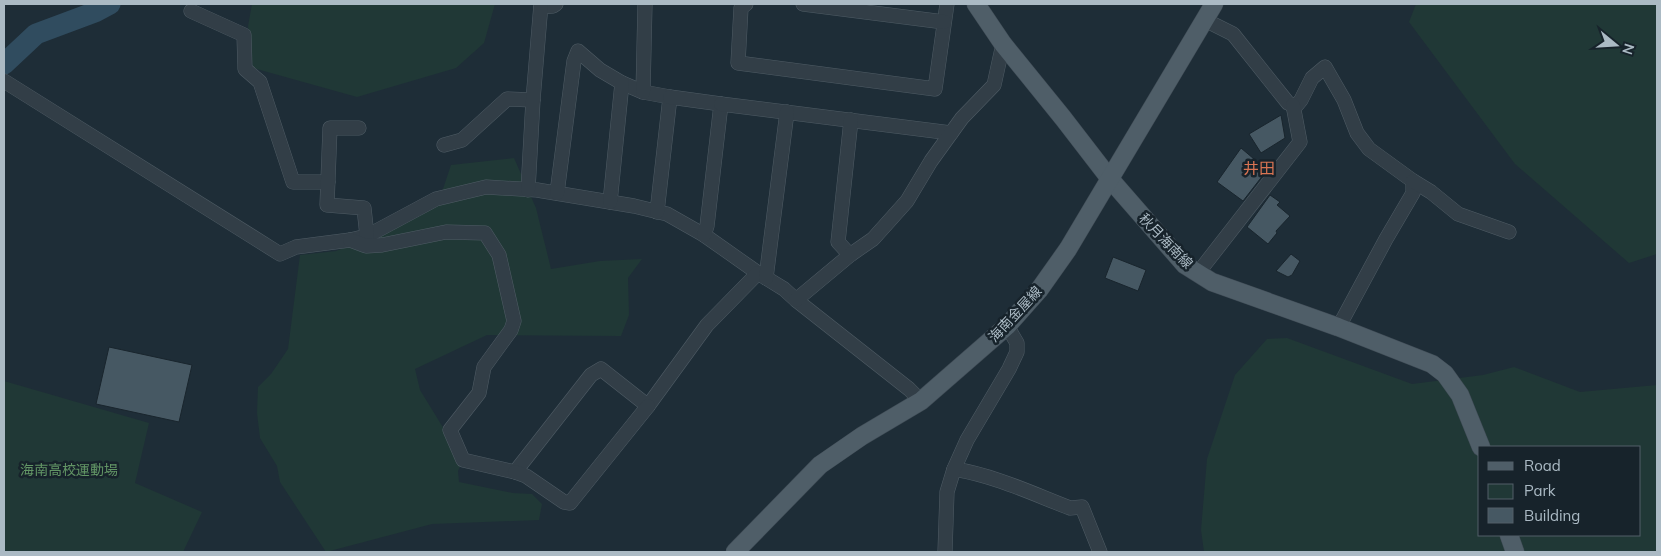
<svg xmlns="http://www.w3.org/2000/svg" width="1661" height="556" font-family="Mulish,'Noto Sans JP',sans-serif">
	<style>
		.green { fill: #203836; fill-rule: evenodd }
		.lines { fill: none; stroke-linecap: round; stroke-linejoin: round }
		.river { stroke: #304c5f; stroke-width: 21 }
		.building { fill: #465863; stroke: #19252d }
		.minor-casing { stroke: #4f5c65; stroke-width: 15 }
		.major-casing { stroke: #3e4a54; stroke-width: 19 }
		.minor { stroke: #323e47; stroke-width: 14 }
		.major { stroke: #4f5e68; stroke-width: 18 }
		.labels { text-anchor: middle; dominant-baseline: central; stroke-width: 5; stroke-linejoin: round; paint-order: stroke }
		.street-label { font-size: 14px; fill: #abbac4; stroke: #17232b }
		.park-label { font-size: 14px; fill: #629565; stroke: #17232b }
		.quarter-label { font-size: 16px; fill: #d87453; stroke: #17232b }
	</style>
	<rect width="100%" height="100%" fill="#1e2d37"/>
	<g class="green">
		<path d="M 252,4 L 495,4 L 484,43 L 456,68 L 357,97 L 253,68 L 248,26 Z"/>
		<path d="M 1416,4 L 1657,4 L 1657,254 L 1629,263 L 1515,164 L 1409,22 Z"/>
		<path d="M 514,158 L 536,208 L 551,269 L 600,261 L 642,259 L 628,278 L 629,315 L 621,336 L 487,335 L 415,369 L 420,390 L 463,460 L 458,471 L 459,482 L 513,493 L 532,494 L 542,504 L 539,520 L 432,524 L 326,552 L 280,482 L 277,466 L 260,438 L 257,413 L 258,387 L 271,374 L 288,349 L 300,255 L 336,251 L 420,216 L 440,198 L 451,165 Z"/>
		<path d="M 1287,338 L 1412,384 L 1483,375 L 1514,367 L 1580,392 L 1657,385 L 1657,552 L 1204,552 L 1201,530 L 1207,459 L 1235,375 L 1267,339 ZM 1480,447 L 1640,447 L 1640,535 L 1480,535 Z"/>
		<path d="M 4,381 L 149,423 L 135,483 L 202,512 L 183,552 L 4,552 Z"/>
	</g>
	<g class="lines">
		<path class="river" d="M 4,64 L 36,34 L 95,12 L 110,4"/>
	</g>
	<g class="building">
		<path d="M 1281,115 L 1285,138 L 1261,153 L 1249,134 Z"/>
		<path d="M 1241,148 L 1267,170 L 1243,201 L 1217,182 Z"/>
		<path d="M 1270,195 L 1280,202 L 1277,205 L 1290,216 L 1276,231 L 1277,233 L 1268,244 L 1247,227 Z"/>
		<path d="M 1291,254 L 1300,261 L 1292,275 L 1288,277 L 1276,271 Z"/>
		<path d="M 1113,257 L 1146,270 L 1138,291 L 1105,278 Z"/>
		<path d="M 109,347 L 192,365 L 179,422 L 96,404 Z"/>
	</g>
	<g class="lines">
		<g class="minor-casing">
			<g id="minor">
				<path d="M 746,4 L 741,8 L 738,63 L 935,89 L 947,4"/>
				<path d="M 803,4 L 944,22"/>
				<path d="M 541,7 L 553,6 L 556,4"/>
				<path d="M 191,11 L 244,35 L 245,69 L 260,82 L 293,182 L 328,182"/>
				<path d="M 1205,20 L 1233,34 L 1288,103 L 1296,106 L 1301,100 L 1312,78 L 1325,67 L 1344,100 L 1357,133 L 1369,149 L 1413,181 L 1413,193 L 1386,239 L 1344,317 L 1338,327"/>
				<path d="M 4,81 L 280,254 L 296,247 L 350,240 L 367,236 L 436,199 L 486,187 L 537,190 L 634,206 L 667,214 L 704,235 L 758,273 L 784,289 L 796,300 L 909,389 L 921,401"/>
				<path d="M 622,83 L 643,92 L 670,97 L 657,212"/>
				<path d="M 643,92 L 645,4"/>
				<path d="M 670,97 L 721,104 L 707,226 L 704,235"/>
				<path d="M 721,104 L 951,133"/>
				<path d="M 359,128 L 330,128 L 327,205 L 364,208 L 367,236"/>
				<path d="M 444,145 L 462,140 L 507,99 L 533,100"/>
				<path d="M 1413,181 L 1431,192 L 1458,214 L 1509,232"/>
				<path d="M 528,190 L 533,100 L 541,4"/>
				<path d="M 557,193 L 574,61 L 578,51 L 600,70 L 622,83 L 610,202"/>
				<path d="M 350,240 L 366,246 L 382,245 L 446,232 L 485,233 L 499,255 L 514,321 L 511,330 L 484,367 L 479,393 L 450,430 L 463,460 L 515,472 L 591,375 L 601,369 L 648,406 L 707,325 L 758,273"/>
				<path d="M 850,255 L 838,242 L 851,120"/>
				<path d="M 1198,273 L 1300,142 L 1293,105"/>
				<path d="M 766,278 L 787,112"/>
				<path d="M 796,300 L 850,255 L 873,239 L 907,201 L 931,161 L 962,118 L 994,85 L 1003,44"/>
				<path d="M 954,469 C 996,476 1031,493 1070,508 L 1082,507 L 1100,552"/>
				<path d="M 515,472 L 526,476 L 564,502 L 570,503 L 648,406"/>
				<path d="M 945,552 L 947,492 L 954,469 L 967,440 L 1009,369 L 1017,352 L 1017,343 L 1007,326"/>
			</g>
		</g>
		<g class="major-casing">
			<g id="major">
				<path d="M 976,4 L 1003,44 L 1063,118 L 1110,179 L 1185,265 L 1212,282 L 1338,327 L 1432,364 L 1445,374 L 1460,395 L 1481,447"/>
				<path d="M 1509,535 L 1515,552"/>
				<path d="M 735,552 L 820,465 L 862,436 L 921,401 L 1007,326 L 1039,290 L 1068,249 L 1214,4"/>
			</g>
		</g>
		<use href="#minor" class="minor"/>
		<use href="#major" class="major"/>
	</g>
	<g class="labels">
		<g class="street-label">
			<text transform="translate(1166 241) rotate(46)">秋月海南線</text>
			<text transform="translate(1015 314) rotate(-47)">海南金屋線</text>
		</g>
		<g class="park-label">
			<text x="69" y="470">海南高校運動場</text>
		</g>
		<g class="quarter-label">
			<text x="1259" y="168">井田</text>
		</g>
	</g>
	<rect width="1661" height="556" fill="none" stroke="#abbac4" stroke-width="10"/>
	<rect x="1478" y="446" width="162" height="90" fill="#17232b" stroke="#525f68"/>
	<rect x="1488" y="462" width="25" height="8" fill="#4f5e68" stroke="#525f68"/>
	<text x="1524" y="471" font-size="15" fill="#abbac4">Road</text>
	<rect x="1488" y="484" width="25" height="15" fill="#203836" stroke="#525f68"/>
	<text x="1524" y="496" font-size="15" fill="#abbac4">Park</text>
	<rect x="1488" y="508" width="25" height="15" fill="#465863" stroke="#525f68"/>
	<text x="1524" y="521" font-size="15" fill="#abbac4">Building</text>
	<g transform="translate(1616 45) rotate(108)" stroke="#17232b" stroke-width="4" paint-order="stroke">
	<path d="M0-4L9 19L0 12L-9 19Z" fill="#abbac4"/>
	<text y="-8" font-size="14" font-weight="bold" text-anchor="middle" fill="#abbac4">N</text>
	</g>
</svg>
